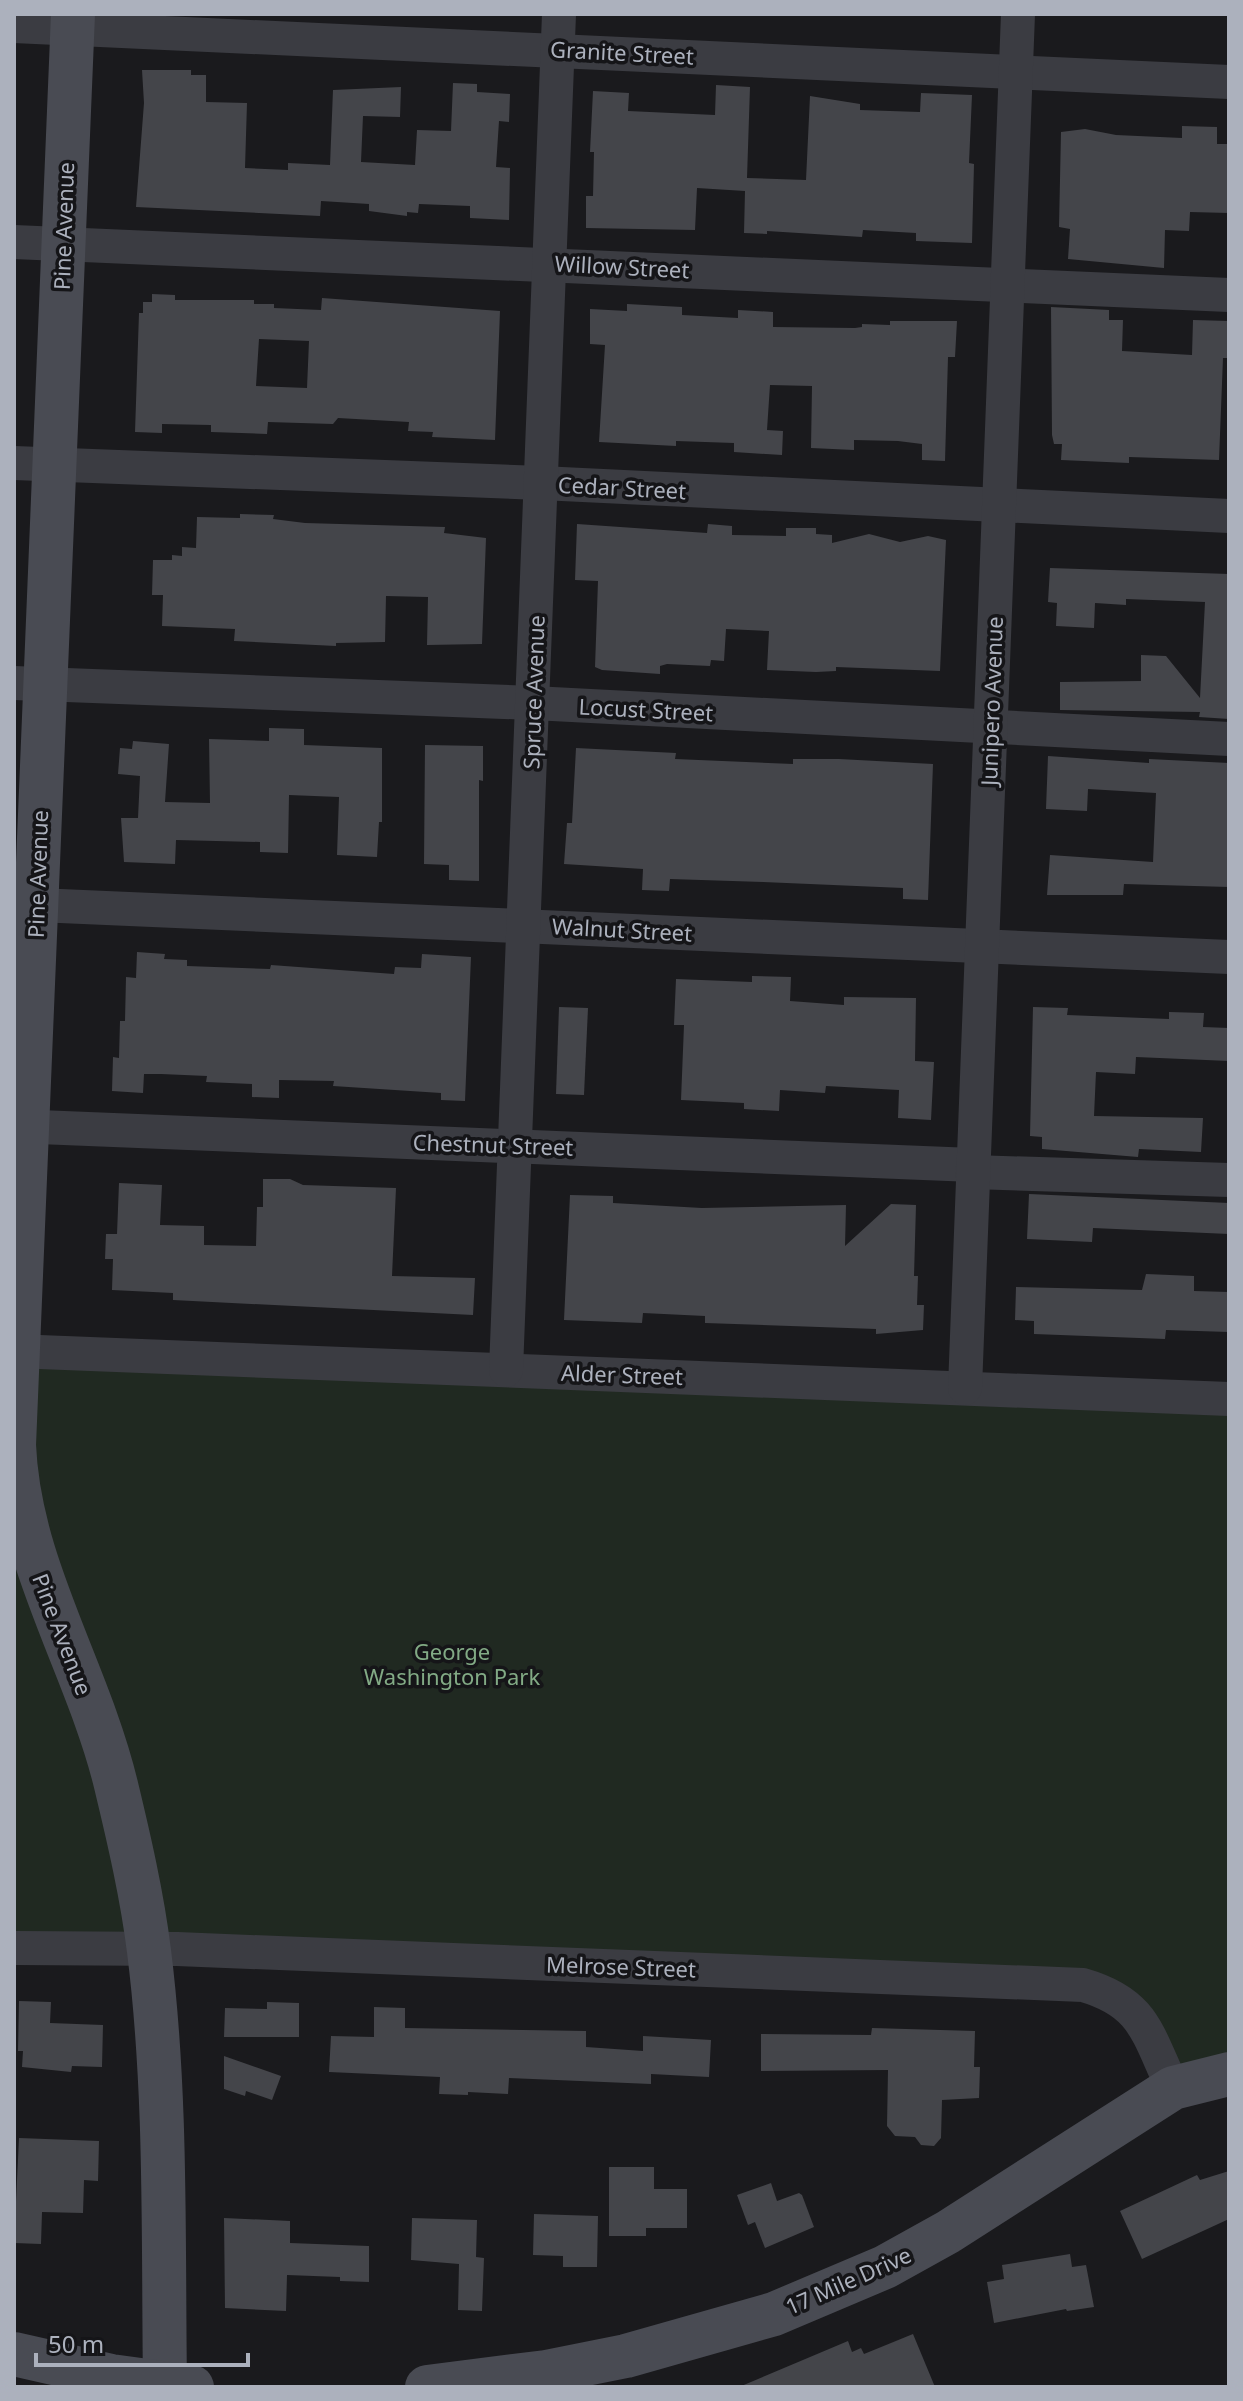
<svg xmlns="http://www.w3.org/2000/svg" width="1243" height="2401" font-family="'Noto Sans',sans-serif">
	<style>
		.green { fill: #202921 }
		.building { fill: #44454a; fill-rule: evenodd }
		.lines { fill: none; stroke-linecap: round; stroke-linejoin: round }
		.street { stroke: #3b3c42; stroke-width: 34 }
		.secondary { stroke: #494b53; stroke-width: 44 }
		.labels { text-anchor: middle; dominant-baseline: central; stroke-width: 7; stroke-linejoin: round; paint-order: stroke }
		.street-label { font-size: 22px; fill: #acb1bd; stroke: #151518 }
		.park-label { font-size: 22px; fill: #82aa85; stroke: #151518 }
	</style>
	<rect width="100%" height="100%" fill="#1a1a1d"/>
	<path class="green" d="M 14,1351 L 1229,1399 L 1229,2074 L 1173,2088 L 1121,1999 L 14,1948 Z"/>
	<g class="building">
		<path d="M 142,70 L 191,70 L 191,75 L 206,75 L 206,102 L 247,103 L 245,168 L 288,170 L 288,163 L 330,165 L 333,90 L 401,87 L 400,117 L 363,116 L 361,162 L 415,165 L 417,130 L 451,131 L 453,83 L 477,84 L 477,92 L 510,94 L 509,122 L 499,121 L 496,167 L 510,168 L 509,220 L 470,218 L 470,206 L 419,204 L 418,213 L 407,212 L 407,216 L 369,211 L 369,204 L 321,201 L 320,216 L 136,207 L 144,103 Z"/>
		<path d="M 716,85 L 750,87 L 747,178 L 806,180 L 810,96 L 860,104 L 860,110 L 920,112 L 921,93 L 972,95 L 969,163 L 974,164 L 972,243 L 916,241 L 916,233 L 863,230 L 862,237 L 767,231 L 767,234 L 744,233 L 745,191 L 697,188 L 695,230 L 586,228 L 586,196 L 593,196 L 594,152 L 590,152 L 593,91 L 629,93 L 628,111 L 715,115 Z"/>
		<path d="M 1182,126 L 1217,127 L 1217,144 L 1229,144 L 1229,213 L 1190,212 L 1189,231 L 1165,230 L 1164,268 L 1068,259 L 1070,229 L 1059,227 L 1061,132 L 1085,129 L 1116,135 L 1182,138 Z"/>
		<path d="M 152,294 L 175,295 L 175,300 L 254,300 L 254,304 L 274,304 L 274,308 L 321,310 L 322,298 L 500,311 L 495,440 L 432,437 L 433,432 L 408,431 L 409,422 L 338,418 L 333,424 L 268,422 L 267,434 L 211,432 L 211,425 L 162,424 L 162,433 L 135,432 L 139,313 L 143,313 L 143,302 L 152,302 ZM 259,339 L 309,341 L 307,388 L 256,386 Z"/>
		<path d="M 627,304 L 682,307 L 682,315 L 738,318 L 738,310 L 773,312 L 773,327 L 855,328 L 862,327 L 862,324 L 890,325 L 890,321 L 957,321 L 955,357 L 948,357 L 945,461 L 922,460 L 922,444 L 898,441 L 854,440 L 854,450 L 811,448 L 812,386 L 770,385 L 767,430 L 783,431 L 782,455 L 734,452 L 734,443 L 676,441 L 676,446 L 599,442 L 605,345 L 590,344 L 590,309 L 627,311 Z"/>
		<path d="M 1051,307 L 1109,310 L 1109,320 L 1123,320 L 1122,351 L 1192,355 L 1193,320 L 1229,321 L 1229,358 L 1223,358 L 1219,460 L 1129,457 L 1129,463 L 1061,460 L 1062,444 L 1054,444 L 1052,435 Z"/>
		<path d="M 240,514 L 274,515 L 273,519 L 305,523 L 445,527 L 444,533 L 486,538 L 482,644 L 427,645 L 428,597 L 386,596 L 385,642 L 336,643 L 336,646 L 234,641 L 235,629 L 162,626 L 163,595 L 152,595 L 153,560 L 172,560 L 172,555 L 182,556 L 182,547 L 196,548 L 197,517 L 240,518 Z"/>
		<path d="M 577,524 L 707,533 L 708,524 L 732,526 L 732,535 L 786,536 L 786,528 L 816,528 L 816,534 L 832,535 L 832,543 L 869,534 L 900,542 L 928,536 L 946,540 L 940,671 L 836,667 L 836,671 L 816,672 L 767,670 L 769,631 L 726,629 L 724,661 L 711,660 L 710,666 L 667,664 L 660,666 L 660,674 L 602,670 L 595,667 L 598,581 L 575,580 Z"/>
		<path d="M 1050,568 L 1229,574 L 1229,719 L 1199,717 L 1200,712 L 1060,710 L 1060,682 L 1141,681 L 1141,655 L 1166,656 L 1200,698 L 1205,602 L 1126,599 L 1126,605 L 1095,603 L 1094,628 L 1056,626 L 1057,603 L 1048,602 Z"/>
		<path d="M 269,728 L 304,729 L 304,745 L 382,748 L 382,822 L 379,822 L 377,857 L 337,855 L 339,797 L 289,795 L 288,853 L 260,852 L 260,842 L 176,840 L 175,864 L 124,862 L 121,818 L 138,818 L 140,776 L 118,774 L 120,748 L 132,749 L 133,741 L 169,744 L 165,802 L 210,803 L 209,739 L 269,741 Z"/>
		<path d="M 425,745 L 483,746 L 483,781 L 479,780 L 479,881 L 449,880 L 449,865 L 424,864 Z"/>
		<path d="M 576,748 L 676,753 L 675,759 L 793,764 L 793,759 L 839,759 L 933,764 L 928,900 L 903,899 L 903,888 L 763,882 L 670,879 L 669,891 L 642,890 L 643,869 L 564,864 L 567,823 L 572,823 Z"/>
		<path d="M 1048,756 L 1149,763 L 1149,759 L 1229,763 L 1229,887 L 1124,884 L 1123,895 L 1047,895 L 1050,855 L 1153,862 L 1156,793 L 1088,789 L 1087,811 L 1046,809 Z"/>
		<path d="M 137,952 L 165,954 L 164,959 L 187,960 L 187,966 L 270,969 L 271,965 L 394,974 L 395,967 L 421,968 L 422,954 L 471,957 L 465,1101 L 441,1100 L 441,1093 L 333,1086 L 334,1081 L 279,1080 L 279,1098 L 252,1097 L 252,1084 L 206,1082 L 207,1076 L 161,1074 L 144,1074 L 143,1093 L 112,1091 L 113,1057 L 119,1058 L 120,1021 L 125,1021 L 126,977 L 136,978 Z"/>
		<path d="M 752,976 L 791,977 L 790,1001 L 844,1005 L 844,997 L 916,998 L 915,1061 L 934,1062 L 931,1120 L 898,1118 L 899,1090 L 826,1086 L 825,1093 L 780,1090 L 779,1111 L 744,1109 L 744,1103 L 681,1100 L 684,1025 L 674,1025 L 676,979 L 752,982 Z"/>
		<path d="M 559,1007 L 588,1008 L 584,1095 L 556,1094 Z"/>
		<path d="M 1033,1007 L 1068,1008 L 1067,1015 L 1169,1019 L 1169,1012 L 1204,1013 L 1203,1027 L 1229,1028 L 1229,1061 L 1136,1057 L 1135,1074 L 1096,1072 L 1094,1116 L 1203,1118 L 1201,1152 L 1139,1149 L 1138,1157 L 1042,1149 L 1042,1137 L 1030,1136 Z"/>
		<path d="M 263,1179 L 290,1179 L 303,1185 L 396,1188 L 392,1276 L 475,1278 L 473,1315 L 173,1300 L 173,1293 L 112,1290 L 113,1259 L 105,1259 L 106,1234 L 117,1234 L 119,1183 L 162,1185 L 160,1225 L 204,1226 L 204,1245 L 256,1246 L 257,1207 L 263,1207 Z"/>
		<path d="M 1029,1194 L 1229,1203 L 1229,1234 L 1093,1228 L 1092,1242 L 1027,1239 Z"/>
		<path d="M 570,1195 L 613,1196 L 613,1203 L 702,1208 L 846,1205 L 845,1246 L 891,1204 L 916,1205 L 914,1276 L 918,1276 L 917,1305 L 924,1305 L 923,1330 L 876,1334 L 876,1329 L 705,1323 L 705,1316 L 643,1313 L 642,1323 L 564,1320 Z"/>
		<path d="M 1146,1274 L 1194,1276 L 1194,1291 L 1229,1292 L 1229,1332 L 1166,1330 L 1165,1339 L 1034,1334 L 1034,1321 L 1015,1320 L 1016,1287 L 1142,1290 Z"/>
		<path d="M 19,2001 L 51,2002 L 50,2023 L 103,2025 L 102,2067 L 72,2066 L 71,2072 L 22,2067 L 23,2051 L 18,2051 Z"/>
		<path d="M 267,2002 L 299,2003 L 299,2037 L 224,2037 L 225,2008 L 267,2009 Z"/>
		<path d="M 374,2007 L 405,2008 L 405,2028 L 586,2031 L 586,2047 L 643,2051 L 643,2036 L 711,2040 L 709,2077 L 651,2074 L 651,2084 L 509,2078 L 508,2094 L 468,2092 L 468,2095 L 439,2094 L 440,2077 L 329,2072 L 331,2036 L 374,2037 Z"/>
		<path d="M 872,2028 L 975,2031 L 974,2067 L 980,2067 L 979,2098 L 942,2100 L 941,2138 L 934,2146 L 921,2145 L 915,2137 L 895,2136 L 887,2126 L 888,2070 L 761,2071 L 761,2034 L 871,2035 Z"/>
		<path d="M 224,2056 L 281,2076 L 272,2100 L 246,2091 L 245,2096 L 224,2089 Z"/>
		<path d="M 19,2138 L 99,2141 L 98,2181 L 84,2180 L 83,2213 L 42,2212 L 41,2244 L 14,2243 Z"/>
		<path d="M 609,2167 L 654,2167 L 654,2189 L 687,2189 L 687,2228 L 646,2228 L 646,2236 L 609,2236 Z"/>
		<path d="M 1229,2171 L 1229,2219 L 1142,2259 L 1120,2211 L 1197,2175 L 1200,2180 Z"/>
		<path d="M 771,2183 L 777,2201 L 799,2193 L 802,2195 L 814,2227 L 765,2248 L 755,2222 L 748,2225 L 737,2195 Z"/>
		<path d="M 534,2214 L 598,2216 L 597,2267 L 563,2267 L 563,2256 L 533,2255 Z"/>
		<path d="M 224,2218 L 290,2221 L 290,2243 L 369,2246 L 369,2282 L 340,2281 L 340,2277 L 287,2275 L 286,2311 L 225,2308 Z"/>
		<path d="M 412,2218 L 477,2220 L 476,2257 L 484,2258 L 482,2311 L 458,2310 L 459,2264 L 411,2260 Z"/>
		<path d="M 1070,2254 L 1072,2267 L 1086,2265 L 1094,2307 L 1067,2311 L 1066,2309 L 994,2323 L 987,2282 L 1004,2279 L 1002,2265 Z"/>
		<path d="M 913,2334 L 935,2387 L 739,2387 L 848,2341 L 852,2352 L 861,2348 L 864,2354 Z"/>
	</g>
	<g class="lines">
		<g class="street">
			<path d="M 14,26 L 1229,82"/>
			<path d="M 14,242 L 1229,295"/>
			<path d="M 14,463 L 541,483 L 1229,516"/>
			<path d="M 14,683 L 533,703 L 1229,739"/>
			<path d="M 14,904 L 1229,957"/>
			<path d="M 14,1126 L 973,1165"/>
			<path d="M 972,1172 L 1229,1180"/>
			<path d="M 14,1351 L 1229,1399"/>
			<path d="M 506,1370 L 559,14"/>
			<path d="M 965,1388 L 1018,14"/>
			<path d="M 14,1948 L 177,1949 L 1083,1985 C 1145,2003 1147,2034 1173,2088"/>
		</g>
		<g class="secondary">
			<path d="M 73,14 L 14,1445 C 19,1566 88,1669 116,1785 C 129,1839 142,1895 149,1951 C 167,2094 163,2241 165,2385"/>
			<path d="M 14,2354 L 111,2376 L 192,2387"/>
			<path d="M 427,2387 L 546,2372 L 626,2356 L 774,2314 L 885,2267 L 948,2232 L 1173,2088 L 1229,2074"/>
		</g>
	</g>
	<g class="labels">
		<g class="street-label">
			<text transform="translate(622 52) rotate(3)">Granite Street</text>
			<text transform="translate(63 226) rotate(-88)">Pine Avenue</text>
			<text transform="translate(622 266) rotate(3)">Willow Street</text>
			<text transform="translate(622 487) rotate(3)">Cedar Street</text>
			<text transform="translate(533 692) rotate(-88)">Spruce Avenue</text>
			<text transform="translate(991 701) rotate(-88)">Junipero Avenue</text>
			<text transform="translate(646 709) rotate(3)">Locust Street</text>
			<text transform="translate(37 874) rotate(-88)">Pine Avenue</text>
			<text transform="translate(622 929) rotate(3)">Walnut Street</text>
			<text transform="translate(493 1144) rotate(2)">Chestnut Street</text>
			<text transform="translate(622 1374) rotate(2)">Alder Street</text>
			<text transform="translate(63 1634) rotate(69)">Pine Avenue</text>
			<text transform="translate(621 1966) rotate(2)">Melrose Street</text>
			<text transform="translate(848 2280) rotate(-24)">17 Mile Drive</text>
		</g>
		<g class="park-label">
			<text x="452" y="1651">George<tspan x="452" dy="25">Washington Park</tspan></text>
		</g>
	</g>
	<rect width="1243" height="2401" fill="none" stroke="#acb1bd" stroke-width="32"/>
	<path d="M36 2353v12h212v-12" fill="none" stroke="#acb1bd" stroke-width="4"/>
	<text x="48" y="2353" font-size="24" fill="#acb1bd" stroke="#151518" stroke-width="6" paint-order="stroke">50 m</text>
</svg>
